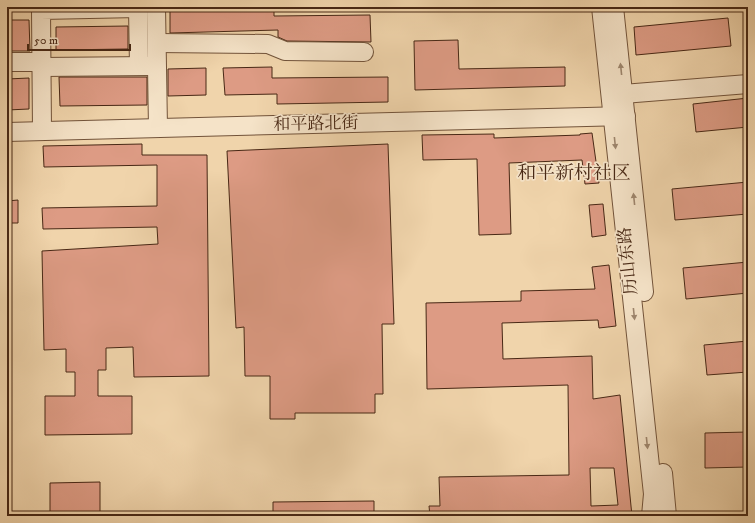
<svg xmlns="http://www.w3.org/2000/svg" width="755" height="523" font-family="'IM FELL DW Pica','Noto Serif SC',serif">
	<style>
		.building { fill: #dd9b84; stroke: #482815; fill-rule: evenodd }
		.lines { fill: none; stroke-linecap: round; stroke-linejoin: round }
		.minor-casing { stroke: #72533a; stroke-width: 20 }
		.minor { stroke: #f5e3c8; stroke-width: 18 }
		.oneway { fill: #9e866e }
		.labels { text-anchor: middle; dominant-baseline: central; stroke-width: 3.5; stroke-linejoin: round; paint-order: stroke }
		.street-label { font-size: 17px; fill: #482815; stroke: #f5e3c8 }
		.quarter-label { font-size: 19px; fill: #482815; stroke: #f5e3c8 }
	</style>
	<rect width="100%" height="100%" fill="#f0d4ab"/>
	<filter id="stains"><feTurbulence type="fractalNoise" baseFrequency=".005" numOctaves="4"/><feColorMatrix values="0 0 0 0 .2 0 0 0 0 .09 0 0 0 0 .02 0 0 0 .5 -.17"/></filter>
	<radialGradient id="worn" r=".72"><stop offset=".6" stop-color="#630" stop-opacity="0"/><stop offset="1" stop-color="#630" stop-opacity=".3"/></radialGradient>
	<g class="building">
		<path d="M 170,7 L 274,7 L 274,16 L 370,15 L 371,42 L 287,41 L 278,37 L 278,30 L 170,33 Z"/>
		<path d="M 728,18 L 731,46 L 636,55 L 634,27 Z"/>
		<path d="M 7,20 L 29,20 L 30,51 L 7,51 Z"/>
		<path d="M 128,26 L 128,49 L 56,50 L 56,27 Z"/>
		<path d="M 458,40 L 459,69 L 565,67 L 565,86 L 415,90 L 414,41 Z"/>
		<path d="M 272,67 L 272,78 L 388,77 L 388,102 L 277,104 L 277,94 L 225,95 L 223,68 Z"/>
		<path d="M 206,68 L 206,95 L 168,96 L 168,69 Z"/>
		<path d="M 59,77 L 147,77 L 147,105 L 60,106 Z"/>
		<path d="M 29,78 L 29,109 L 7,110 L 7,79 Z"/>
		<path d="M 748,98 L 748,127 L 696,132 L 693,104 Z"/>
		<path d="M 592,133 L 599,183 L 585,184 L 582,160 L 509,163 L 511,234 L 479,235 L 477,159 L 423,160 L 422,135 L 494,134 L 494,138 L 580,135 L 580,134 Z"/>
		<path d="M 142,144 L 142,155 L 207,155 L 209,376 L 134,377 L 133,347 L 106,348 L 106,370 L 98,370 L 98,396 L 132,396 L 132,434 L 45,435 L 45,396 L 75,396 L 75,372 L 66,372 L 66,349 L 44,350 L 42,251 L 158,244 L 157,227 L 43,229 L 42,208 L 157,206 L 157,165 L 44,167 L 43,146 Z"/>
		<path d="M 388,144 L 394,324 L 382,324 L 383,394 L 375,394 L 375,413 L 295,413 L 295,419 L 270,419 L 270,376 L 245,376 L 244,327 L 236,328 L 227,151 Z"/>
		<path d="M 748,182 L 748,214 L 675,220 L 672,189 Z"/>
		<path d="M 18,200 L 18,223 L 7,223 L 7,201 Z"/>
		<path d="M 603,204 L 606,235 L 592,237 L 589,205 Z"/>
		<path d="M 748,262 L 748,293 L 686,299 L 683,268 Z"/>
		<path d="M 609,265 L 616,326 L 599,328 L 598,320 L 502,323 L 503,359 L 592,356 L 593,399 L 620,395 L 632,516 L 430,516 L 429,506 L 440,506 L 439,477 L 569,475 L 568,385 L 427,389 L 426,303 L 521,301 L 521,291 L 595,289 L 592,267 ZM 590,468 L 614,468 L 618,505 L 591,506 Z"/>
		<path d="M 748,341 L 748,372 L 707,375 L 704,345 Z"/>
		<path d="M 748,432 L 748,467 L 705,468 L 705,433 Z"/>
		<path d="M 100,482 L 100,513 L 50,513 L 50,483 Z"/>
		<path d="M 374,501 L 374,516 L 273,516 L 273,502 Z"/>
	</g>
	<g class="lines">
		<g class="minor-casing">
			<g id="minor">
				<path d="M 156,7 L 158,128"/>
				<path d="M 601,7 L 653,494 L 651,516"/>
				<path d="M 614,7 L 644,292"/>
				<path d="M 157,43 L 268,44 L 285,51 L 364,52"/>
				<path d="M 7,62 L 41,62"/>
				<path d="M 41,67 L 151,66"/>
				<path d="M 623,94 L 748,84"/>
				<path d="M 42,131 L 41,10 L 138,8 L 139,66"/>
				<path d="M 7,132 L 626,116"/>
				<path d="M 663,473 L 667,516"/>
			</g>
		</g>
		<use href="#minor" class="minor"/>
	</g>
	<defs><path id="oneway-solid" d="M-6-.8H1V-3.2L6.5 0L1 3.2V.8H-6Z"/></defs>
	<g class="oneway">
		<use href="#oneway-solid" transform="translate(621 69) rotate(-96)"/>
		<use href="#oneway-solid" transform="translate(615 143) rotate(84)"/>
		<use href="#oneway-solid" transform="translate(634 199) rotate(-96)"/>
		<use href="#oneway-solid" transform="translate(634 314) rotate(84)"/>
		<use href="#oneway-solid" transform="translate(647 443) rotate(84)"/>
	</g>
	<g class="labels">
		<g class="street-label">
			<text transform="translate(316 124) rotate(-1)">和平路北街</text>
			<text transform="translate(628 261) rotate(-96)">历山东路</text>
		</g>
		<g class="quarter-label">
			<text x="574" y="173">和平新村社区</text>
		</g>
	</g>
	<rect width="755" height="523" fill="none" stroke="#f0d4ab" stroke-width="24"/>
	<rect x="8" y="8" width="739" height="507" fill="none" stroke="#482815" stroke-width="2"/>
	<rect x="12" y="12" width="731" height="499" fill="none" stroke="#482815"/>
	<path d="M28 44v6h102v-6" fill="none" stroke="#482815" stroke-width="2"/>
	<text x="34" y="44" font-size="12" fill="#482815" stroke="#f5e3c8" stroke-width="3" paint-order="stroke">50 m</text>
	<rect width="100%" height="100%" filter="url(#stains)"/>
	<rect width="100%" height="100%" fill="url(#worn)"/>
</svg>
